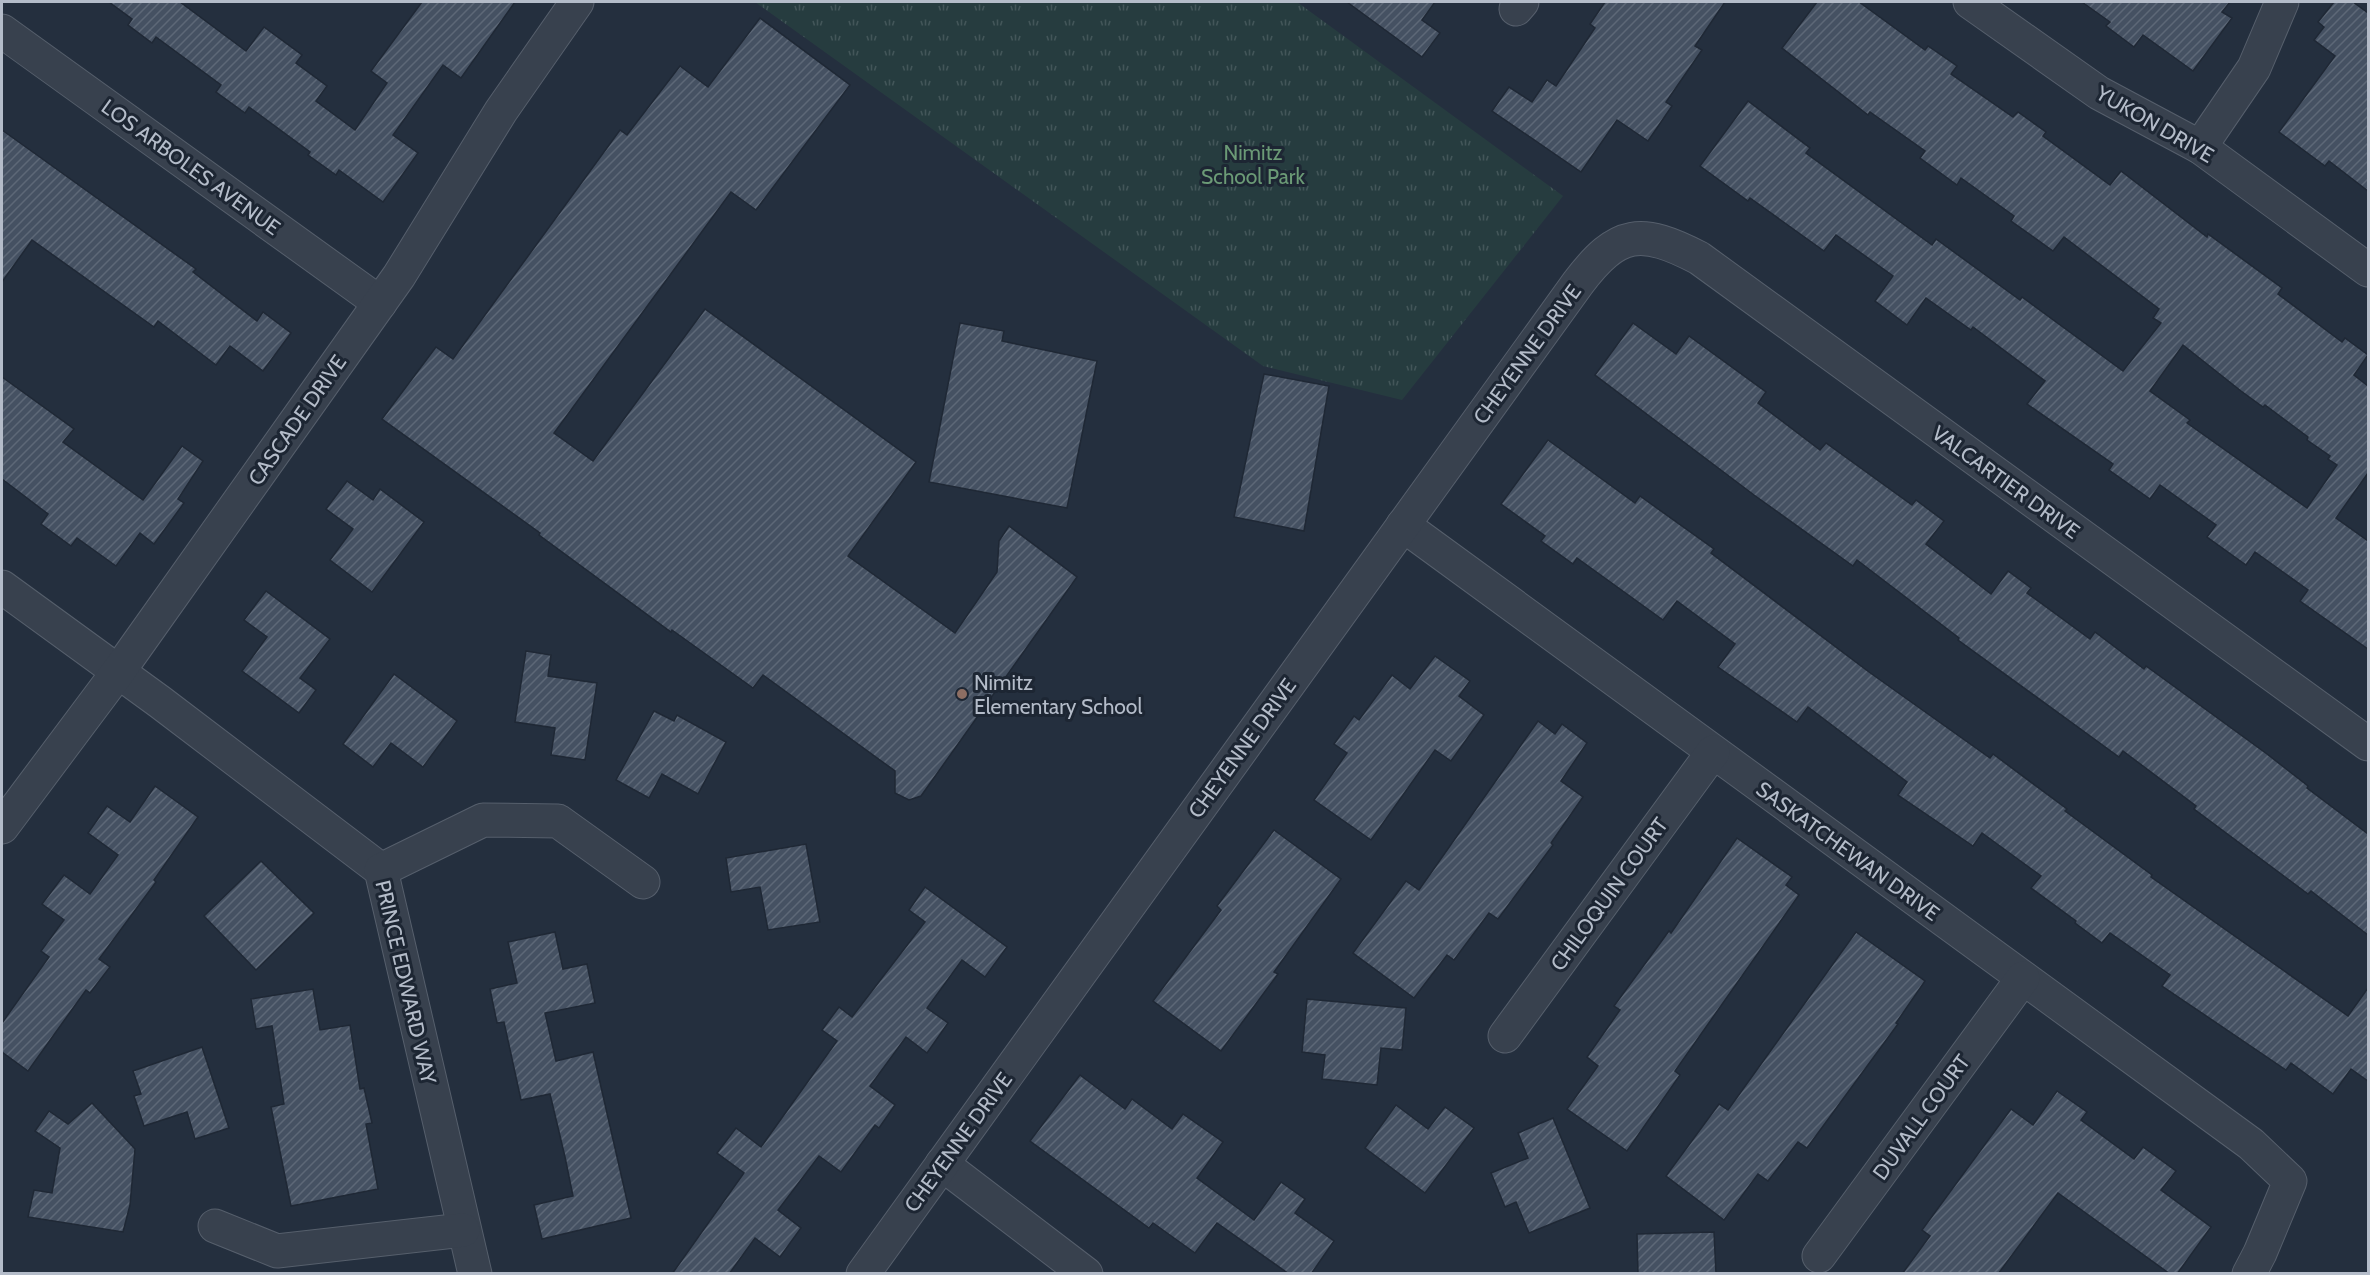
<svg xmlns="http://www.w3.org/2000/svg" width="2370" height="1275" font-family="Cabin,sans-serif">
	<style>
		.park { fill: url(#park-tufts) }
		.building { fill: url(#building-hatch); stroke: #1f2835; stroke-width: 1.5; fill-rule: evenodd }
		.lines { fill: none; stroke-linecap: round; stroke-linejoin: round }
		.street-casing { stroke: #565f6c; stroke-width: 35 }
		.street { stroke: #38414e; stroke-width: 33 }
		.education-dot { fill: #8d6e63; stroke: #1d2633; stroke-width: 2 }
		.labels { text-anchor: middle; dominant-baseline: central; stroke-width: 6; stroke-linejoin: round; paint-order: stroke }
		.street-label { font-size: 21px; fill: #b4bcc9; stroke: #1d2633 }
		.park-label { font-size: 21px; fill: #6b9a76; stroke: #1d2633 }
		.poi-label { font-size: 21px; fill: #b4bcc9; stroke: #1d2633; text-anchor: start }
	</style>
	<defs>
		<pattern id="park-tufts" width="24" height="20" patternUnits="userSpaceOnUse" patternTransform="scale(1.5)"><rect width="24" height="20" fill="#263c3f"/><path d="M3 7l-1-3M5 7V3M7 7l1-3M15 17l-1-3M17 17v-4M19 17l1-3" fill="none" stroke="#435659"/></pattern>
		<pattern id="building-hatch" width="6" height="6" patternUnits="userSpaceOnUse" patternTransform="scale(1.5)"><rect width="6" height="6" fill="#455162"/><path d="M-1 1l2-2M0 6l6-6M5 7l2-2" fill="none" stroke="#5d6877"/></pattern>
	</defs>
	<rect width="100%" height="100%" fill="#242f3e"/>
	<path class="park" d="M 755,2 L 1297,2 L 1563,196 L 1402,400 L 1263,366 Z"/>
	<g class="building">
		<path d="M 109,2 L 180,2 L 246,51 L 264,27 L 302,55 L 296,63 L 327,86 L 316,101 L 355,130 L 387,83 L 371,71 L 422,2 L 515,2 L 461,78 L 443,65 L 393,135 L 418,153 L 383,202 L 339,170 L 336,175 L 308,155 L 310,152 L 249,107 L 245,113 L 216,92 L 221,85 L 156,37 L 152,43 L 128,25 L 132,19 Z"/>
		<path d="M 1347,2 L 1435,2 L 1422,20 L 1440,33 L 1422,57 Z"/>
		<path d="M 1605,2 L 1725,2 L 1695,46 L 1702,50 L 1666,102 L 1672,106 L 1648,141 L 1617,120 L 1581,172 L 1492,111 L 1509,87 L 1532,102 L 1547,80 L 1556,86 L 1595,28 L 1590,24 Z"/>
		<path d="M 1817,2 L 1859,2 L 1925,50 L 1928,46 L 1957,66 L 1951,74 L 2013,117 L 2018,112 L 2046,132 L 2043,136 L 2110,185 L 2121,171 L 2207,237 L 2208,234 L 2282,288 L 2278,294 L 2342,342 L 2345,338 L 2368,355 L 2354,375 L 2368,386 L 2368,473 L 2336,518 L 2368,541 L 2368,649 L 2300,601 L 2308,590 L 2255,552 L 2246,565 L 2207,537 L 2216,525 L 2160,485 L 2150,499 L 2109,470 L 2113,464 L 2027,404 L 2045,381 L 1973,327 L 1971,330 L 1926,298 L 1907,325 L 1875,301 L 1893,276 L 1836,235 L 1824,251 L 1750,198 L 1748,201 L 1700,166 L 1748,101 L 1810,148 L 1806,153 L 1932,245 L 1936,239 L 2020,300 L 2022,297 L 2123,371 L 2161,323 L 2153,318 L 2159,309 L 2064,237 L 2053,251 L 2011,221 L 2014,216 L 1961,178 L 1957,185 L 1920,158 L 1925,151 L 1870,112 L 1868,115 L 1782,48 ZM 2183,345 L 2241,391 L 2263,407 L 2265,405 L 2308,437 L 2307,440 L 2330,456 L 2328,459 L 2337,465 L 2307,508 L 2187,423 L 2190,420 L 2150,391 Z"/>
		<path d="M 2082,2 L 2230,2 L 2222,12 L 2232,18 L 2193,71 L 2143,35 L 2134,47 L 2106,26 L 2110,22 Z"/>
		<path d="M 2334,2 L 2353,2 L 2368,13 L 2368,191 L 2329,161 L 2325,166 L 2279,132 L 2335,56 L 2314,40 L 2324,27 L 2318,22 Z"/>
		<path d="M 760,18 L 850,85 L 756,210 L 731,192 L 554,433 L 593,461 L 705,309 L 916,462 L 848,556 L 955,633 L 997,572 L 999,541 L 1009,526 L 1077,577 L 921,796 L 909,800 L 895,793 L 895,771 L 763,675 L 753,688 L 672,630 L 671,632 L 539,535 L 540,533 L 382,419 L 436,347 L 453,359 L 620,130 L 627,135 L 680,66 L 708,87 Z"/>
		<path d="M 2,130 L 196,269 L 193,272 L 257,321 L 263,312 L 291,333 L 263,371 L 230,346 L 216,365 L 158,321 L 154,327 L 32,240 L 2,282 Z"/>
		<path d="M 960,323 L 1004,331 L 1002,341 L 1097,361 L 1067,508 L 929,482 Z"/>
		<path d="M 1633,323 L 1676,354 L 1689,336 L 1766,392 L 1758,403 L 1820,450 L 1826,443 L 1912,505 L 1916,500 L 1944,521 L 1926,544 L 1991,594 L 2008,571 L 2031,588 L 2027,593 L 2090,639 L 2095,632 L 2144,669 L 2146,666 L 2267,754 L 2308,786 L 2307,788 L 2368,834 L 2368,935 L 2311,891 L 2308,894 L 2194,809 L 2196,806 L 2123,751 L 2119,757 L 1958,640 L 1959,638 L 1857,560 L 1853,566 L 1754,495 L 1595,375 Z"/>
		<path d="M 1264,374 L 1329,386 L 1304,531 L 1234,517 Z"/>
		<path d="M 2,377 L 74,429 L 63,442 L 143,500 L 182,446 L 203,461 L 178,499 L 184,503 L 154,544 L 140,533 L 116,566 L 77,538 L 71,546 L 41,524 L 48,514 L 2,479 Z"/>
		<path d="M 1548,440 L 1635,503 L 1640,496 L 1714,549 L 1711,553 L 1869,672 L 1990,758 L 1993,754 L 2067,809 L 2065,811 L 2152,875 L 2151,877 L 2348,1016 L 2368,988 L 2368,1081 L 2351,1069 L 2333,1094 L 2291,1063 L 2286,1070 L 2162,986 L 2170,975 L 2110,933 L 2102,943 L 2075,923 L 2076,921 L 2031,888 L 2041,876 L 1982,833 L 1973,846 L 1898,795 L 1907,782 L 1808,707 L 1797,722 L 1718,667 L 1735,644 L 1677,601 L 1663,620 L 1577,558 L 1573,564 L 1541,541 L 1545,536 L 1501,504 Z"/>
		<path d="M 347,481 L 373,500 L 380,489 L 424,522 L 372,592 L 330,560 L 353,529 L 326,509 Z"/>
		<path d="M 266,591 L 330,639 L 300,678 L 316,690 L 299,713 L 242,671 L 267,637 L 244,620 Z"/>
		<path d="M 526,651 L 551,655 L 548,676 L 597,683 L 585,760 L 551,755 L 555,728 L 515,722 Z"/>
		<path d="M 1435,656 L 1470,681 L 1459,696 L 1484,715 L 1451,761 L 1435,750 L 1371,840 L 1314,800 L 1347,753 L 1334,744 L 1354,716 L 1359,720 L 1392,675 L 1410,689 Z"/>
		<path d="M 394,674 L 457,721 L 423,767 L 391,743 L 373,767 L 343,744 Z"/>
		<path d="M 654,711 L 674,721 L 677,715 L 726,742 L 698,794 L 662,774 L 649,798 L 616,780 Z"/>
		<path d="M 1538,721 L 1555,734 L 1562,724 L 1587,743 L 1561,781 L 1583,797 L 1551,843 L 1553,845 L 1498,919 L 1489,913 L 1454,960 L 1447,955 L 1414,998 L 1353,953 L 1406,881 L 1419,890 Z"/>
		<path d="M 155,786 L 198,817 L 154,880 L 156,882 L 99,959 L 110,967 L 90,993 L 86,990 L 28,1071 L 2,1052 L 2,1023 L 49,957 L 41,951 L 64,920 L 42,904 L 64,875 L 90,894 L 118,855 L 88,833 L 107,806 L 130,822 Z"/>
		<path d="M 1274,830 L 1341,879 L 1274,972 L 1278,974 L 1221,1051 L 1153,1001 L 1221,910 L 1217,906 Z"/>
		<path d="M 1737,838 L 1792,877 L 1786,885 L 1799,895 L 1675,1071 L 1680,1075 L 1627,1151 L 1567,1109 L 1598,1066 L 1587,1057 L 1620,1010 L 1614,1006 L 1669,931 L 1671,933 Z"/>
		<path d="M 806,844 L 820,922 L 768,930 L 760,887 L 731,892 L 726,858 Z"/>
		<path d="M 261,861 L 314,913 L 256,970 L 204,916 Z"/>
		<path d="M 925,887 L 1007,947 L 985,977 L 962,960 L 927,1008 L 948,1023 L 927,1053 L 906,1037 L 870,1086 L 895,1105 L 879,1128 L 875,1125 L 841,1172 L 819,1156 L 778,1210 L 801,1228 L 780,1257 L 755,1238 L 729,1274 L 672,1274 L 744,1173 L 717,1153 L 736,1128 L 761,1147 L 837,1041 L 822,1030 L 839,1007 L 852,1017 L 925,922 L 909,910 Z"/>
		<path d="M 555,932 L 563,969 L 587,964 L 595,1003 L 545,1013 L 556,1061 L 593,1052 L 631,1218 L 542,1239 L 534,1205 L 573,1196 L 565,1157 L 550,1094 L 521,1100 L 504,1022 L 497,1023 L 490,989 L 517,983 L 508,942 Z"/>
		<path d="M 1856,932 L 1925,981 L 1896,1023 L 1898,1024 L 1807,1148 L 1798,1142 L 1768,1181 L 1758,1174 L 1724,1220 L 1666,1176 L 1719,1104 L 1728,1110 Z"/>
		<path d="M 313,989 L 320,1030 L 350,1025 L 360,1089 L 364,1088 L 372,1123 L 366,1124 L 378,1189 L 291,1206 L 271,1107 L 284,1104 L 272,1026 L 256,1029 L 251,999 Z"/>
		<path d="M 1307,999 L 1406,1008 L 1402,1050 L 1381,1048 L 1377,1085 L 1322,1079 L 1325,1055 L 1302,1052 Z"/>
		<path d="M 202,1047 L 229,1128 L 195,1139 L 187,1112 L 144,1126 L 134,1096 L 141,1094 L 133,1071 Z"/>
		<path d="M 1080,1075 L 1125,1109 L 1132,1099 L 1172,1129 L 1183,1114 L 1223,1142 L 1197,1178 L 1254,1220 L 1281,1182 L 1305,1199 L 1295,1213 L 1334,1241 L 1311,1274 L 1289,1274 L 1217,1223 L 1195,1253 L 1153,1223 L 1149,1228 L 1030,1141 Z"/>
		<path d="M 2057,1091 L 2087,1112 L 2081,1120 L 2134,1159 L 2143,1147 L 2176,1171 L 2161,1190 L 2211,1227 L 2177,1274 L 2170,1274 L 2058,1193 L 1998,1274 L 1902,1274 L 1930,1236 L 1922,1230 L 2011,1109 L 2033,1125 Z"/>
		<path d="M 92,1103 L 135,1149 L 130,1205 L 123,1232 L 28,1217 L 34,1190 L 52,1193 L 60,1148 L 35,1131 L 49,1111 L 68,1124 Z"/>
		<path d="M 1396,1105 L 1428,1129 L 1445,1107 L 1474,1128 L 1425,1193 L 1365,1148 Z"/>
		<path d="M 1553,1118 L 1590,1208 L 1529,1233 L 1516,1202 L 1505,1207 L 1491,1173 L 1528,1158 L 1518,1133 Z"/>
		<path d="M 1714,1232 L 1716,1274 L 1638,1274 L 1637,1234 Z"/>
	</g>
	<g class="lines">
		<g class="street-casing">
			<g id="street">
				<path d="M 1970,2 L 2099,93 L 2200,147 L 2368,270"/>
				<path d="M 1516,9 L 1522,2"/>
				<path d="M 2,31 L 380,303"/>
				<path d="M 2200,147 L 2254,68 L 2282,2"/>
				<path d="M 1403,525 L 2251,1144 L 2290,1181 L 2260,1253 L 2249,1274"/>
				<path d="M 2,587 L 160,702 L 381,870 L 475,1274"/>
				<path d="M 2,827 L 118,672 L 399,276 L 501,111 L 577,2"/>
				<path d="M 381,870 L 483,820 L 558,821 L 643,882"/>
				<path d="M 1505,1036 L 1713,752"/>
				<path d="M 942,1164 L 1086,1274"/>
				<path d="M 215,1226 L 277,1251 L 463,1230"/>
				<path d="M 1819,1256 L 2023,978"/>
				<path d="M 863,1274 L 1578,283 C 1618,230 1641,228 1699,258 L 2368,744"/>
			</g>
		</g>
		<use href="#street" class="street"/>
	</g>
	<circle class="education-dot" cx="962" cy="694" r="6"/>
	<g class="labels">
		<g class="street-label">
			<text transform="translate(2155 124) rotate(30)">YUKON DRIVE</text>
			<text transform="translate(191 167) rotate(36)">LOS ARBOLES AVENUE</text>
			<text transform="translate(1527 354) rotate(-54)">CHEYENNE DRIVE</text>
			<text transform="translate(297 420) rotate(-55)">CASCADE DRIVE</text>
			<text transform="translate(2006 482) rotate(36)">VALCARTIER DRIVE</text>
			<text transform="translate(1242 748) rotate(-54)">CHEYENNE DRIVE</text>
			<text transform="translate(1848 851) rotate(36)">SASKATCHEWAN DRIVE</text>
			<text transform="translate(1609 894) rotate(-54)">CHILOQUIN COURT</text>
			<text transform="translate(406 982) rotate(77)">PRINCE EDWARD WAY</text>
			<text transform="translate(1921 1117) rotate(-54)">DUVALL COURT</text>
			<text transform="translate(958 1142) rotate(-54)">CHEYENNE DRIVE</text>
		</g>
		<g class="park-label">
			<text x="1253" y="152">Nimitz<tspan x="1253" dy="24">School Park</tspan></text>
		</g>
		<g class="poi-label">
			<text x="974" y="682">Nimitz<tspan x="974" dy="24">Elementary School</tspan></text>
		</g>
	</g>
	<rect width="2370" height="1275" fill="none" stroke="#b4bcc9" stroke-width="6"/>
</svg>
